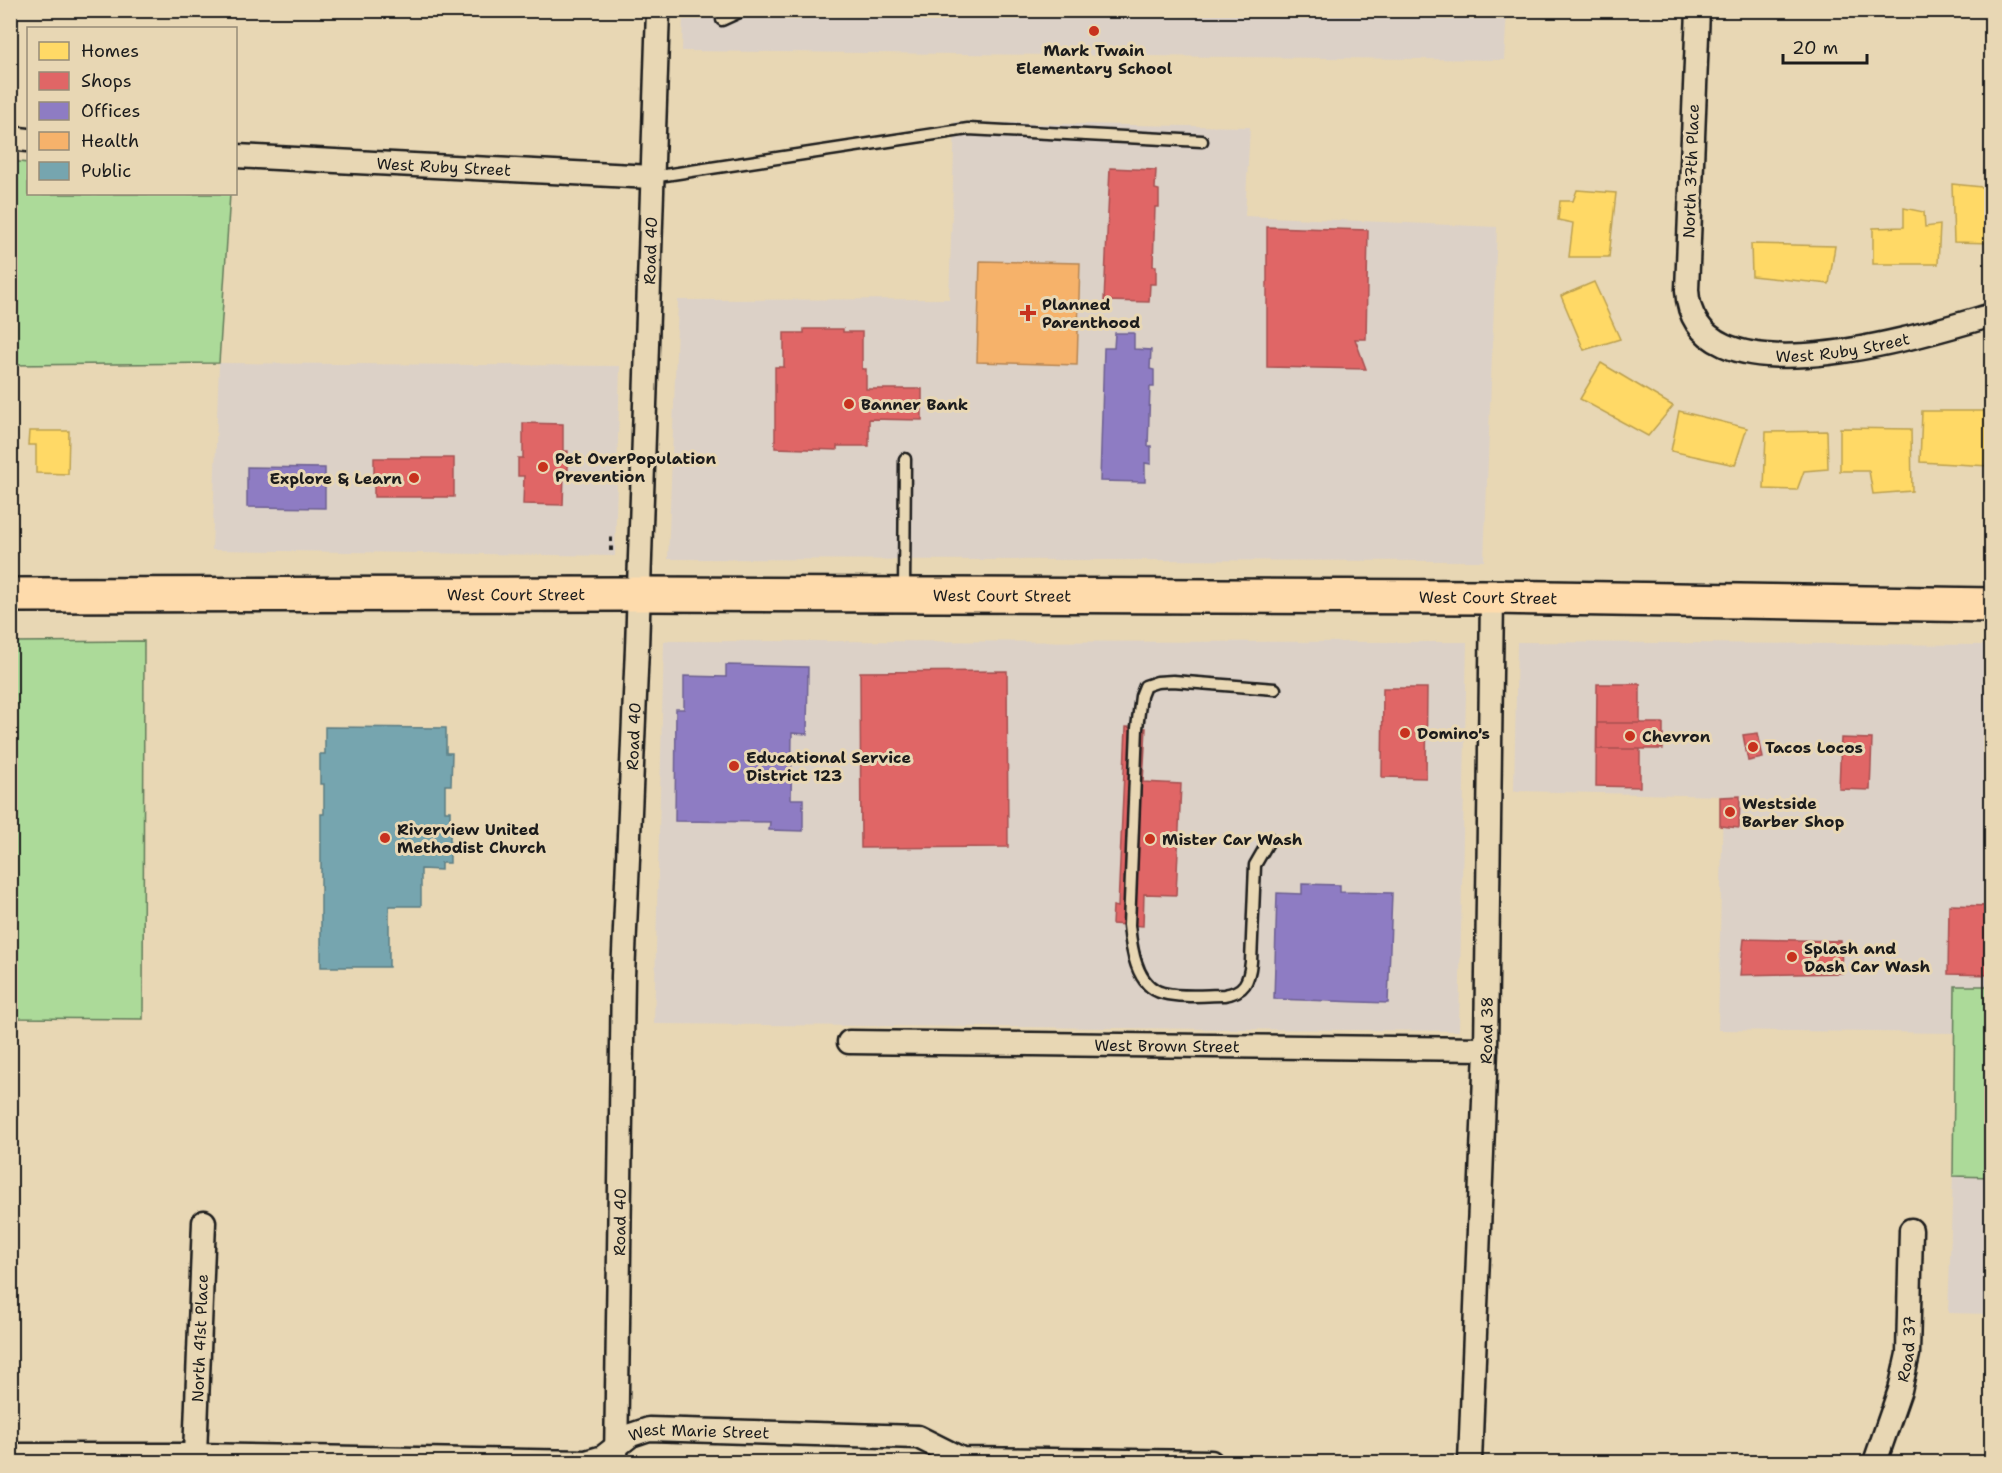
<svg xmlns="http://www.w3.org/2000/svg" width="2002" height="1473" font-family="'Shantell Sans',sans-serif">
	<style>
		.built { fill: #dcd1c7 }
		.green { fill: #acda99; stroke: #647b5a; stroke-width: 1.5 }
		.homes { fill: #ffd966; stroke: #bba050; stroke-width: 1.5 }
		.shops { fill: #e06666; stroke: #a55050; stroke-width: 1.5 }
		.offices { fill: #8e7cc3; stroke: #6c5f91; stroke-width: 1.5 }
		.health { fill: #f6b26b; stroke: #b58553; stroke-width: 1.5 }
		.public { fill: #76a5af; stroke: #5b7c83; stroke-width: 1.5 }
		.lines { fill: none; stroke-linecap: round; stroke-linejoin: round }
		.lane-casing { stroke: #1c1c1c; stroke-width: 15 }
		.street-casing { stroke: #1c1c1c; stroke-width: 27 }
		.primary-casing { stroke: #1c1c1c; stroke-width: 38 }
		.path { stroke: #1c1c1c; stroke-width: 4; stroke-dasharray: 4.5 4.5; stroke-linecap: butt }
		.lane { stroke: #e8d7b4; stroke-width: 10 }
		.street { stroke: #e8d7b4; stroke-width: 22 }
		.primary { stroke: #fedbac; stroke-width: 33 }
		.poi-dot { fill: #c8321e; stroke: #e8d7b4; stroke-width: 2 }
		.labels { text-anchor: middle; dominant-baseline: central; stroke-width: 6; stroke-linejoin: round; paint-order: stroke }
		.poi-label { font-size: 16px; font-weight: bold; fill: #1c1c1c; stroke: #e8d7b4; text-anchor: start }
		.street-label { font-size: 16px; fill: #1c1c1c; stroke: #e8d7b4 }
	</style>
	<rect width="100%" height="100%" fill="#e8d7b4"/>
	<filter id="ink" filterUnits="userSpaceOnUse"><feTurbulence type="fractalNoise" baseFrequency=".0167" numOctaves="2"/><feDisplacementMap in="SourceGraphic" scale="12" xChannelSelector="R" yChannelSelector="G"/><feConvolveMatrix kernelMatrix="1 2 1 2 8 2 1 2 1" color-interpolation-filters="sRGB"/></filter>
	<g filter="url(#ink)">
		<g class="built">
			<path d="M 683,11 L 1507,11 L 1504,60 L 682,51 Z"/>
			<path d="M 955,122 L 1250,127 L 1245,216 L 1497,227 L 1484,561 L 668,559 L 678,300 L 949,299 Z"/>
			<path d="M 219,363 L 620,366 L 615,556 L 212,550 Z"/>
			<path d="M 664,641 L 1467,642 L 1459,1031 L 654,1024 Z"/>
			<path d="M 1517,642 L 1991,645 L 1991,986 L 1955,986 L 1954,1033 L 1718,1030 L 1723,796 L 1514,791 Z"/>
			<path d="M 1953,1176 L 1991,1177 L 1991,1314 L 1948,1313 Z"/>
		</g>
		<g class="green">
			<path d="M 10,161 L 28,163 L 28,194 L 230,194 L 219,363 L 11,365 Z"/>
			<path d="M 144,641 L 143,1019 L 11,1018 L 11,642 Z"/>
			<path d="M 1955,986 L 1991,986 L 1991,1177 L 1953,1176 Z"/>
		</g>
		<g class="homes">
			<path d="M 1952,184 L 1992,188 L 1992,243 L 1954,242 Z"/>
			<path d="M 1577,190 L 1616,193 L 1609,257 L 1569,257 L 1573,223 L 1558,220 L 1560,201 L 1573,201 Z"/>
			<path d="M 1904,208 L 1924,212 L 1925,227 L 1940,225 L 1938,264 L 1873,264 L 1873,228 L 1904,227 Z"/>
			<path d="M 1751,244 L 1835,246 L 1829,284 L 1752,276 Z"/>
			<path d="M 1594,282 L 1620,339 L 1584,350 L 1561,296 Z"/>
			<path d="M 1601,363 L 1673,406 L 1648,436 L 1580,399 Z"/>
			<path d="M 1679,411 L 1747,428 L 1735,465 L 1671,451 Z"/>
			<path d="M 1922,411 L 1987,411 L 1989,466 L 1920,462 Z"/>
			<path d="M 1840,428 L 1911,429 L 1912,491 L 1873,494 L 1869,471 L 1840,471 Z"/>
			<path d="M 29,431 L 69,431 L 68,474 L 36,473 L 36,445 L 28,445 Z"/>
			<path d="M 1827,431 L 1828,469 L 1804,471 L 1797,490 L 1764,489 L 1766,432 Z"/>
		</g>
		<g class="shops">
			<path d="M 1110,168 L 1156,170 L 1155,189 L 1159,190 L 1159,207 L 1155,207 L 1153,266 L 1156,266 L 1156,284 L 1150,284 L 1149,302 L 1104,301 Z"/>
			<path d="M 1267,227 L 1368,230 L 1366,339 L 1355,339 L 1366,369 L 1267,367 Z"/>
			<path d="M 804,329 L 843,329 L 843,332 L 862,332 L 862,369 L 866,369 L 866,389 L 922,389 L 922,420 L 869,419 L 869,446 L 837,446 L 837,450 L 775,448 L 775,367 L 784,367 L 784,333 L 804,333 Z"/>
			<path d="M 523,423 L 563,424 L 563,451 L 568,451 L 568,475 L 564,475 L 563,505 L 523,504 L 524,476 L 518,476 L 518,458 L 523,458 Z"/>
			<rect x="374" y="458" width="80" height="39"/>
			<path d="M 1007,671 L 1008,847 L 861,848 L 860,672 Z"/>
			<path d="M 1597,684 L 1640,684 L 1640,787 L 1596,786 Z"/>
			<path d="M 1383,688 L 1427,688 L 1426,778 L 1382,777 Z"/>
			<rect x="1597" y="723" width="66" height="26"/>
			<path d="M 1126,727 L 1146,728 L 1143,782 L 1181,784 L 1176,895 L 1144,894 L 1143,926 L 1112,924 L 1113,906 L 1118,907 Z"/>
			<path d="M 1758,733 L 1763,758 L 1748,761 L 1743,735 Z"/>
			<path d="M 1841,738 L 1872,739 L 1870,790 L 1839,789 Z"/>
			<path d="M 1740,796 L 1739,828 L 1720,826 L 1720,797 Z"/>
			<path d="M 1949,905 L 1992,906 L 1992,975 L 1948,974 Z"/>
			<path d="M 1744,939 L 1841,941 L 1842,973 L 1740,975 Z"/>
		</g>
		<g class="offices">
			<path d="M 1115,333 L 1134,333 L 1134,349 L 1151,350 L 1150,369 L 1154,370 L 1154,387 L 1150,387 L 1148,446 L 1151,446 L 1151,464 L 1145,463 L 1145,482 L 1100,481 L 1104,348 L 1114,348 Z"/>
			<path d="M 247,467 L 325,468 L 325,508 L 247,507 Z"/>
			<path d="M 726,665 L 808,667 L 807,734 L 792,733 L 791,799 L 803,799 L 803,831 L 769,830 L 770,822 L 675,821 L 676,709 L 684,709 L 684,676 L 726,677 Z"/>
			<path d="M 1302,884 L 1340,885 L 1340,892 L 1392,893 L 1388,1003 L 1274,999 L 1277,893 L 1302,894 Z"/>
		</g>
		<path class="health" d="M 980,261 L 1080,263 L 1077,365 L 977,362 Z"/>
		<path class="public" d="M 325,727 L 446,728 L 446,753 L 452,753 L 451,785 L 445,785 L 445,811 L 450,811 L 450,863 L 441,863 L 441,870 L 421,869 L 421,906 L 389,906 L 389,967 L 321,967 L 321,814 L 324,814 L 324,784 L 320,784 L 320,754 L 325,754 Z"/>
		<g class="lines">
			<g class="lane-casing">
				<g id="lane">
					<path d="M 722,20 L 744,10"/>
					<path d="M 652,177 L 968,129 L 1202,141"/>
					<path d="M 904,592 L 905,459"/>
					<path d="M 1270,839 L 1255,865 L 1251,962 C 1249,981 1245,992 1224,995 C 1205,995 1182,998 1163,993 C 1136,987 1131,947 1129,925 L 1137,728 L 1141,696 L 1145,686 L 1157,682 L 1173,681 L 1275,689"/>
				</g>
			</g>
			<g class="street-casing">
				<g id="street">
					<path id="s1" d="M 1698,10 L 1687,290 C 1693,409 1926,334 1992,315"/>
					<path d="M 10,138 L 28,140"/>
					<path id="s2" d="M 236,156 L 652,177"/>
					<path id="s3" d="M 849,1042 L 1486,1049"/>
					<path id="s4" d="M 10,1455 L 195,1455 L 586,1462 L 603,1457 L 631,1435 L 649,1429 L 918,1437 L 962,1459 L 1211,1462"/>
					<path id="s5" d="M 195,1455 L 204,1222"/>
					<path id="s6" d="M 616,1462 L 623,976 L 637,648 L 658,10"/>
					<path id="s7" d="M 1470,1462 L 1486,1049 L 1492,597"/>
					<path id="s8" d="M 1875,1462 L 1900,1390 L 1908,1354 L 1911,1230"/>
				</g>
			</g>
			<g class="primary-casing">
				<g id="primary">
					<path id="s9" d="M 10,595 L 638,594 L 1492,597 L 1992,605"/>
				</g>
			</g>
			<path class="path" d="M 611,551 L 611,535"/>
			<use href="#lane" class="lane"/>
			<use href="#street" class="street"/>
			<use href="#primary" class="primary"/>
		</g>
	</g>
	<g class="poi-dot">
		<circle cx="1094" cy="31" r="6"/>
		<path d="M1025 304h6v6h6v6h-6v6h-6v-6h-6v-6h6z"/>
		<circle cx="849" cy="404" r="6"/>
		<circle cx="543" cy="467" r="6"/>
		<circle cx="414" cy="478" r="6"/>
		<circle cx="1405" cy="733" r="6"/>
		<circle cx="1630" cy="736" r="6"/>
		<circle cx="1753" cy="747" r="6"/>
		<circle cx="734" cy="766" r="6"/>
		<circle cx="1730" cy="812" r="6"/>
		<circle cx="385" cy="838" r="6"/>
		<circle cx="1150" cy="839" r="6"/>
		<circle cx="1792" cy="957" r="6"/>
	</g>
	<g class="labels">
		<g class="poi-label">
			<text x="1094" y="50" text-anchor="middle">Mark Twain<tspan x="1094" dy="18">Elementary School</tspan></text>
			<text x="1042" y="304">Planned<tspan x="1042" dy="18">Parenthood</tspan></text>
			<text x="861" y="404">Banner Bank</text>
			<text x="555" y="458">Pet OverPopulation<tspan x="555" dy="18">Prevention</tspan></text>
			<text x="402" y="478" text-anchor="end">Explore &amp; Learn</text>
			<text x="1417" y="733">Domino's</text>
			<text x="1642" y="736">Chevron</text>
			<text x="1765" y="747">Tacos Locos</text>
			<text x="746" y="757">Educational Service<tspan x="746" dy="18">District 123</tspan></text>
			<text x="1742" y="803">Westside<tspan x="1742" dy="18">Barber Shop</tspan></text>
			<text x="397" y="829">Riverview United<tspan x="397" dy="18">Methodist Church</tspan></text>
			<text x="1162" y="839">Mister Car Wash</text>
			<text x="1804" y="948">Splash and<tspan x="1804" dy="18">Dash Car Wash</tspan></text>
		</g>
		<g class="street-label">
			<text stroke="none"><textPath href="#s2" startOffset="208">West Ruby Street</textPath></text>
			<text transform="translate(1691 171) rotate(-88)">North 37th Place</text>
			<text stroke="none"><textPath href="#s6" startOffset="1212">Road 40</textPath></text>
			<text stroke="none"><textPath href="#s1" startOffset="471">West Ruby Street</textPath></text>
			<text stroke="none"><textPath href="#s9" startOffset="506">West Court Street</textPath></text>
			<text stroke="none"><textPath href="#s9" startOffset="992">West Court Street</textPath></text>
			<text stroke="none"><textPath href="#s9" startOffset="1478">West Court Street</textPath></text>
			<text stroke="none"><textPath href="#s6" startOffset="726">Road 40</textPath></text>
			<text stroke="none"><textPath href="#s7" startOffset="432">Road 38</textPath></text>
			<text stroke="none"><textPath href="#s3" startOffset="318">West Brown Street</textPath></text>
			<text stroke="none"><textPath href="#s6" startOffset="240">Road 40</textPath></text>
			<text stroke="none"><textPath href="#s5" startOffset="117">North 41st Place</textPath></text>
			<text stroke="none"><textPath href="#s8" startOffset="118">Road 37</textPath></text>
			<text stroke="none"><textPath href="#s4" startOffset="698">West Marie Street</textPath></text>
		</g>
	</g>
	<rect width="2002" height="1473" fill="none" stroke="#e8d7b4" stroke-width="36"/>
	<rect x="18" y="18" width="1966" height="1437" fill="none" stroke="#1c1c1c" stroke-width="2" filter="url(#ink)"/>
	<rect x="27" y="27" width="210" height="168" fill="#e8d7b4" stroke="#968c77" stroke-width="1.5"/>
	<rect x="39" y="42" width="30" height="18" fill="#ffd966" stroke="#968c77" stroke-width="1.5"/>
	<text x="81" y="57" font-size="18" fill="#1c1c1c">Homes</text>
	<rect x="39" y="72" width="30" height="18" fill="#e06666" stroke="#968c77" stroke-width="1.5"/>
	<text x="81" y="87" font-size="18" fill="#1c1c1c">Shops</text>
	<rect x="39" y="102" width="30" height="18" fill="#8e7cc3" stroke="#968c77" stroke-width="1.5"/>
	<text x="81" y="117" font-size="18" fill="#1c1c1c">Offices</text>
	<rect x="39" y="132" width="30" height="18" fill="#f6b26b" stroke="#968c77" stroke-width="1.5"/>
	<text x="81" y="147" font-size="18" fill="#1c1c1c">Health</text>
	<rect x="39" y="162" width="30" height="18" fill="#76a5af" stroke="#968c77" stroke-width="1.5"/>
	<text x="81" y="177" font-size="18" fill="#1c1c1c">Public</text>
	<path d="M1783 54v9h84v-9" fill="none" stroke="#1c1c1c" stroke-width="3"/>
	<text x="1792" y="54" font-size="18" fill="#1c1c1c" stroke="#e8d7b4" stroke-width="4.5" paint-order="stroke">20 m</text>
</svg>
